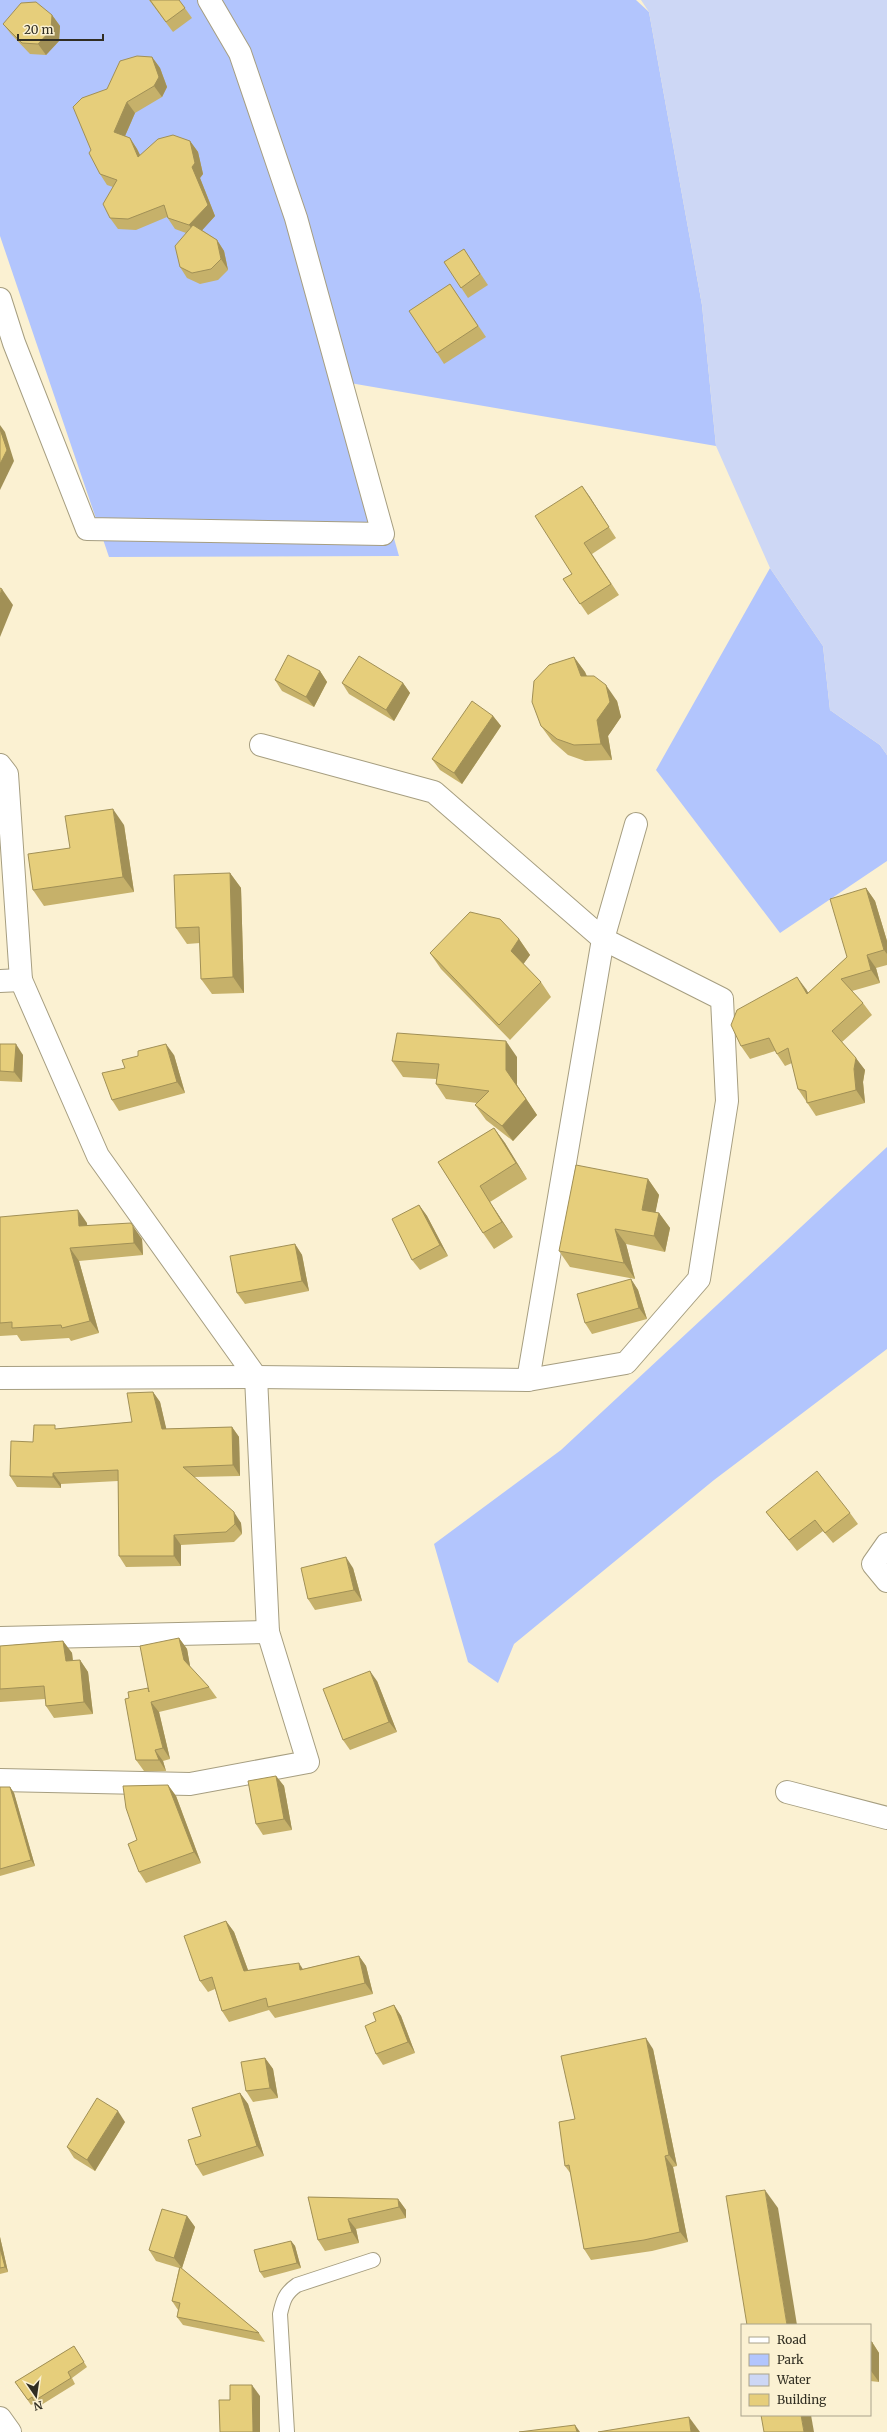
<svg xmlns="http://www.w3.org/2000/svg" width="887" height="2432" font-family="Merriweather,serif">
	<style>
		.green { fill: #b2c5fd }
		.water { fill: #cdd7f5 }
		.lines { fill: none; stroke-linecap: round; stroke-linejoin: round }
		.lane-casing { stroke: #a69e80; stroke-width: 16 }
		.street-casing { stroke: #a69e80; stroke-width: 24 }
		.lane { stroke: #fff; stroke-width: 14 }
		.street { stroke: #fff; stroke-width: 22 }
		.wall { fill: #c6b16a }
		.shaded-wall { fill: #a19056 }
		.building { fill: #e6ce7b; stroke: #a19056 }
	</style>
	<rect width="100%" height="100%" fill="#fbf1d2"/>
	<g class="green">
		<path d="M 0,0 L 636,0 L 649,12 L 702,305 L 716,446 L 350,383 L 399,556 L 109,557 L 0,236 Z"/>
		<path d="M 770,568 L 823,646 L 830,710 L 880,745 L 887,755 L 887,861 L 780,933 L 656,770 Z"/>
		<path d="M 887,1147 L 887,1349 L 714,1480 L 514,1644 L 498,1683 L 468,1662 L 434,1544 L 561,1450 Z"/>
	</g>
	<path class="water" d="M 641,0 L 887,0 L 887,755 L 880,745 L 830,710 L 823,646 L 770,568 L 716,446 L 702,305 L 649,12 Z"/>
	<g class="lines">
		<g class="lane-casing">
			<path id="lane" d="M 287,2432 L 280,2314 C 283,2301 285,2293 297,2285 L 373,2260"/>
		</g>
		<g class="street-casing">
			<g id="street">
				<path d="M 0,299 L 14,343 L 87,529 L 383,534 L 296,218 L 240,53 L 209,0"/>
				<path d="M 261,745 L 434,792 L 603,939 L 722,999 L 727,1101 L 699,1279 L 626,1363 L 528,1380"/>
				<path d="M 0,765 L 7,774 L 21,980 L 98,1156 L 256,1377 L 268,1632 L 308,1762 L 190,1784 L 0,1780"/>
				<path d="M 0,981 L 21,980"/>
				<path d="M 0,1378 L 256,1377 L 528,1380 L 603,939 L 636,824"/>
				<path d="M 887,1544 L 873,1564 L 887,1581"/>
				<path d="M 0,1638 L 268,1632"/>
				<path d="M 787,1792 L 887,1818"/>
				<path d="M 0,2418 L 10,2432"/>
			</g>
		</g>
		<use href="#lane" class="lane"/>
		<use href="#street" class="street"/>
	</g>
	<g class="wall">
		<path d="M 149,0 L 179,0 L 192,18 L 173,32 Z"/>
		<path d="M 52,15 L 60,26 L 59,41 L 46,55 L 30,54 L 11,34 L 3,24 Z"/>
		<path d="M 152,57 L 160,68 L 167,87 L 162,97 L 135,113 L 125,136 L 130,138 L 137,149 L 140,155 L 190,141 L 198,152 L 203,174 L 200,178 L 215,216 L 202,230 L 217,240 L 224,251 L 228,270 L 218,280 L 200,284 L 187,278 L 180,267 L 186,233 L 175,229 L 167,217 L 136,230 L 118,229 L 110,218 L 113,187 L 107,185 L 100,174 L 91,150 L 107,89 Z"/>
		<path d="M 464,249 L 488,285 L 468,298 L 444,262 Z"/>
		<path d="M 450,284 L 486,337 L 444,364 L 437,353 Z"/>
		<path d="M 582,486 L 616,538 L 592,554 L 619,595 L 588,615 L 563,579 L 572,574 Z"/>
		<path d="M 574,657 L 585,672 L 587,676 L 617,701 L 621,717 L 608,736 L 612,760 L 585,761 L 568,755 L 552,741 L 541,726 Z"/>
		<path d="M 320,671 L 327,682 L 314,707 L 282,691 L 275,680 Z"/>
		<path d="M 342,683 L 403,683 L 410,693 L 394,721 L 349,694 Z"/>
		<path d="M 493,716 L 501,726 L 462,784 L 440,770 L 432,759 Z"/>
		<path d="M 124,825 L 134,892 L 44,906 L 33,890 L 70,848 Z"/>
		<path d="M 230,873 L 241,888 L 244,993 L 212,994 L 201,979 L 200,943 L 187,944 L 176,928 Z"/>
		<path d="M 866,888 L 875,901 L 887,941 L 887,965 L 876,968 L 880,983 L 852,991 L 863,1003 L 872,1015 L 842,1042 L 865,1070 L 863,1082 L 865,1103 L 816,1116 L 798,1089 L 792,1063 L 785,1066 L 775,1051 L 750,1059 L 741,1046 L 806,989 L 808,993 L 847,957 Z"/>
		<path d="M 519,939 L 530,955 L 523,964 L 541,982 L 551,997 L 510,1040 L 441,969 L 430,953 Z"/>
		<path d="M 0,1044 L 23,1055 L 22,1082 L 0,1081 Z"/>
		<path d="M 174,1055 L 185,1093 L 119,1111 L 112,1100 L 125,1068 Z"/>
		<path d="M 517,1057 L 517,1085 L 537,1115 L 513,1141 L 486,1120 L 475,1105 L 477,1103 L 446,1099 L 436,1084 L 436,1079 L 403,1077 L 392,1061 Z"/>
		<path d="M 494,1128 L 505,1143 L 527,1179 L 490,1202 L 513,1237 L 494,1249 L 483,1233 L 438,1162 Z"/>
		<path d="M 648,1179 L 659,1195 L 655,1212 L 659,1213 L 670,1228 L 665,1252 L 626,1244 L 635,1279 L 570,1267 L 559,1251 Z"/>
		<path d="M 419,1205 L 427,1216 L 448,1256 L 420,1270 L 412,1260 Z"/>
		<path d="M 0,1217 L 87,1223 L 87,1226 L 142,1239 L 143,1255 L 79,1261 L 99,1333 L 71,1341 L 69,1338 L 21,1341 L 17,1335 L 0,1336 Z"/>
		<path d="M 295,1244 L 302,1255 L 309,1291 L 245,1304 L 237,1293 Z"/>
		<path d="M 631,1279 L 638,1290 L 647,1319 L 592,1334 L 585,1323 Z"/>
		<path d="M 153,1392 L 160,1402 L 166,1429 L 232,1427 L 239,1437 L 240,1476 L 194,1477 L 241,1523 L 242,1534 L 234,1542 L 181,1545 L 181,1566 L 126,1567 L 119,1556 L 118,1481 L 61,1484 L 61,1488 L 17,1487 L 10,1476 L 57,1429 L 132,1422 Z"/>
		<path d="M 766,1512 L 850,1513 L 858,1524 L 833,1543 L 823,1531 L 797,1551 L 774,1522 Z"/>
		<path d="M 353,1568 L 362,1601 L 315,1610 L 308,1599 Z"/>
		<path d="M 179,1638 L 187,1649 L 190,1667 L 209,1687 L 217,1698 L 159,1712 L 170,1759 L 163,1761 L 166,1771 L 144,1771 L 136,1760 L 129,1698 L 148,1688 Z"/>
		<path d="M 63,1641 L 72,1653 L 73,1661 L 80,1660 L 88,1672 L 93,1714 L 54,1718 L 46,1706 L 45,1699 L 0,1702 L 0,1646 Z"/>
		<path d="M 377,1681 L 397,1732 L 350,1750 L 343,1740 Z"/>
		<path d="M 276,1776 L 284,1786 L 292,1830 L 263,1835 L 256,1824 Z"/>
		<path d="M 168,1785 L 176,1796 L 201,1863 L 146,1883 L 139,1872 L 137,1840 Z"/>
		<path d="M 0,1787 L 10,1787 L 14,1793 L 35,1866 L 0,1876 Z"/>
		<path d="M 226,1921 L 234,1932 L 248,1970 L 303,1969 L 359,1956 L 366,1966 L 373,1994 L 275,2018 L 269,2010 L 229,2022 L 222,2011 L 215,1989 L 208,1992 L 200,1981 Z"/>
		<path d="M 394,2005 L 401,2016 L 415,2053 L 383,2065 L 376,2054 L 376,2021 Z"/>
		<path d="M 653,2049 L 677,2166 L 673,2167 L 688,2242 L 652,2251 L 591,2260 L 584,2249 L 571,2174 L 565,2166 L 575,2119 Z"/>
		<path d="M 265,2058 L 273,2069 L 278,2098 L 253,2102 L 246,2091 Z"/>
		<path d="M 240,2093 L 248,2104 L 264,2156 L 203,2176 L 196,2165 L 201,2136 Z"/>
		<path d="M 125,2122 L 95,2171 L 74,2158 L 67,2147 Z"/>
		<path d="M 308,2197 L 398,2199 L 406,2210 L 406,2218 L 356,2229 L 359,2243 L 325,2251 L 318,2240 Z"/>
		<path d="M 187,2216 L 195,2227 L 182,2268 L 181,2268 L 259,2333 L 265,2342 L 183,2325 L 177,2317 L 178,2310 L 172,2301 L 179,2268 L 156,2261 L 149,2250 Z"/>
		<path d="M 0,2237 L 8,2272 L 0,2274 Z"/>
		<path d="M 291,2241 L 295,2246 L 301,2268 L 264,2278 L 260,2272 Z"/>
		<path d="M 870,2342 L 872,2342 L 879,2353 L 879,2382 L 870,2381 Z"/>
		<path d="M 74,2346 L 87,2367 L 72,2378 L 75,2384 L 38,2407 L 35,2403 L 31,2405 L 15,2382 Z"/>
	</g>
	<g class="shaded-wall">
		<path d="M 52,15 L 60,26 L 59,41 L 46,55 L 38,44 Z"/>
		<path d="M 152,57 L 160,68 L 167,87 L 162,97 L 154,86 Z"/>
		<path d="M 127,102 L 135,113 L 122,143 L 114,132 Z"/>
		<path d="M 130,138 L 137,149 L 146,167 L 138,157 Z"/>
		<path d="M 190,141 L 198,152 L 203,174 L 200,178 L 215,216 L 197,236 L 189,225 L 192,167 Z"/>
		<path d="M 217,240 L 224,251 L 228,270 L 221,259 Z"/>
		<path d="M 0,425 L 5,432 L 14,461 L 0,490 Z"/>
		<path d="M 582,486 L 590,497 L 616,538 L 609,527 Z"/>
		<path d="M 2,589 L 13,605 L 0,637 L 0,595 Z"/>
		<path d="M 574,657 L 585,672 L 592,691 L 581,676 Z"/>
		<path d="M 320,671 L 327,682 L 314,707 L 306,697 Z"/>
		<path d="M 403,683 L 410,693 L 394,721 L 386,710 Z"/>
		<path d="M 606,685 L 617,701 L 621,717 L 608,736 L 612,760 L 601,744 L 597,720 Z"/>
		<path d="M 493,716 L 501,726 L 462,784 L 454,773 Z"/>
		<path d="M 113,809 L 124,825 L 134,892 L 123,877 Z"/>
		<path d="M 230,873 L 241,888 L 244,993 L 233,977 Z"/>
		<path d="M 866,888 L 875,901 L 887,941 L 887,954 L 884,950 Z"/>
		<path d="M 519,939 L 530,955 L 522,966 L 511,951 Z"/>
		<path d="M 867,955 L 876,968 L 880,983 L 871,970 Z"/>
		<path d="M 797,977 L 806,989 L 816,1007 L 807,994 Z"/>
		<path d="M 506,1041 L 517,1057 L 517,1085 L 537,1115 L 513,1141 L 502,1126 L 506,1070 Z"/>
		<path d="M 16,1044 L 23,1055 L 22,1082 L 14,1072 Z"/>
		<path d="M 166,1044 L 174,1055 L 185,1093 L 177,1082 Z"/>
		<path d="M 856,1058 L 865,1070 L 863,1082 L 865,1103 L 856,1090 L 854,1069 Z"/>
		<path d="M 494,1128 L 505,1143 L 527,1179 L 516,1163 Z"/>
		<path d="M 648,1179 L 659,1195 L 653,1225 L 642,1210 Z"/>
		<path d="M 480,1186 L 490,1202 L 513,1237 L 502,1222 Z"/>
		<path d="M 419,1205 L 427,1216 L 448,1256 L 440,1245 Z"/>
		<path d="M 78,1210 L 87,1223 L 88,1239 L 79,1226 Z"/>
		<path d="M 659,1213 L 670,1228 L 665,1252 L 654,1236 Z"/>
		<path d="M 133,1226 L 142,1239 L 143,1255 L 134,1243 Z"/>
		<path d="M 615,1229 L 626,1244 L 635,1279 L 624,1263 Z"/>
		<path d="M 295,1244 L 302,1255 L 309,1291 L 302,1281 Z"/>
		<path d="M 70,1248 L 79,1261 L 99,1333 L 90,1321 Z"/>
		<path d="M 631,1279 L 638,1290 L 647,1319 L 639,1308 Z"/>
		<path d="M 153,1392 L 160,1402 L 169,1440 L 162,1429 Z"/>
		<path d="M 232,1427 L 239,1437 L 240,1476 L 233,1465 Z"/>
		<path d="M 53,1473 L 61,1484 L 61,1488 L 53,1477 Z"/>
		<path d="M 234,1512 L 241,1523 L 242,1534 L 235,1524 Z"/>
		<path d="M 174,1535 L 181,1545 L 181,1566 L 174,1556 Z"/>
		<path d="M 346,1557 L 353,1568 L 362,1601 L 354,1590 Z"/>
		<path d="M 179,1638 L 187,1649 L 191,1671 L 184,1660 Z"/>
		<path d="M 63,1641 L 72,1653 L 74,1673 L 66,1661 Z"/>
		<path d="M 80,1660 L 88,1672 L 93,1714 L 84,1702 Z"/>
		<path d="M 370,1671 L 377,1681 L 397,1732 L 389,1722 Z"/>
		<path d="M 151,1702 L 159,1712 L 170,1759 L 163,1748 Z"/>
		<path d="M 155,1750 L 163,1761 L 166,1771 L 159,1760 Z"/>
		<path d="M 276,1776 L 284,1786 L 292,1830 L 284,1819 Z"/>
		<path d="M 168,1785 L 176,1796 L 201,1863 L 194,1852 Z"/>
		<path d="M 10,1787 L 14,1793 L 35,1866 L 31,1860 Z"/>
		<path d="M 226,1921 L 234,1932 L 252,1981 L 244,1971 Z"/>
		<path d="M 359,1956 L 366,1966 L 373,1994 L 365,1983 Z"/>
		<path d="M 299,1963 L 306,1974 L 300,1970 Z"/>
		<path d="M 394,2005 L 401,2016 L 415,2053 L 408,2042 Z"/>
		<path d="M 646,2038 L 653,2049 L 677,2166 L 669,2155 Z"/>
		<path d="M 265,2058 L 273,2069 L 278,2098 L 270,2088 Z"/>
		<path d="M 240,2093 L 248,2104 L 264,2156 L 257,2146 Z"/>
		<path d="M 118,2111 L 125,2122 L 95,2171 L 87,2160 Z"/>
		<path d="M 665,2156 L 673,2167 L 688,2242 L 680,2232 Z"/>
		<path d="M 765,2190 L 778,2208 L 797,2325 L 787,2325 Z"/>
		<path d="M 398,2199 L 406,2210 L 406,2218 L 399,2207 Z"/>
		<path d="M 187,2216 L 195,2227 L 182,2268 L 174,2258 Z"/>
		<path d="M 348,2219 L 356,2229 L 359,2243 L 352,2232 Z"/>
		<path d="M 0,2237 L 8,2272 L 5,2267 L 0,2248 Z"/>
		<path d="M 291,2241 L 295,2246 L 301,2268 L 297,2263 Z"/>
		<path d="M 872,2342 L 879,2353 L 879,2382 L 871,2371 Z"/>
		<path d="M 252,2385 L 260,2396 L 260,2432 L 253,2432 Z"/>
		<path d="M 801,2415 L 811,2415 L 814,2432 L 804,2432 Z"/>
		<path d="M 689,2417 L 700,2432 L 691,2432 Z"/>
		<path d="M 575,2425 L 580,2432 L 577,2432 Z"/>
	</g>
	<g class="building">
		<path d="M 150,0 L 179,0 L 185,8 L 166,22 Z"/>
		<path d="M 36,2 L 52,15 L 51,30 L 38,44 L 22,43 L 3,24 L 21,3 Z"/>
		<path d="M 137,56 L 152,57 L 159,77 L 154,86 L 127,102 L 114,132 L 130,138 L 138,157 L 158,139 L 173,135 L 190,141 L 195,163 L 192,167 L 208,205 L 189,225 L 168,218 L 164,205 L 128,219 L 110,218 L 103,204 L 117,180 L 100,174 L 89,153 L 91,150 L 73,107 L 82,98 L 107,89 L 120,61 Z"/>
		<path d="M 193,225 L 217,240 L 221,259 L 211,269 L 192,273 L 180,267 L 175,246 Z"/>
		<path d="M 464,249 L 480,274 L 461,288 L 444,262 Z"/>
		<path d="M 450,284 L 478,326 L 437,353 L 409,311 Z"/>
		<path d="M 0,429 L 7,450 L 0,464 Z"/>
		<path d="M 582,486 L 609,527 L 584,543 L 611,584 L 580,604 L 563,579 L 572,574 L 535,516 Z"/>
		<path d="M 0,588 L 2,589 L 0,595 Z"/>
		<path d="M 288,655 L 320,671 L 306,697 L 275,680 Z"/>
		<path d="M 359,656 L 403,683 L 386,710 L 342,683 Z"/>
		<path d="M 574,657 L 581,676 L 594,676 L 606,685 L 610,702 L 597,720 L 601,744 L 574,745 L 557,739 L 541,726 L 532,702 L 534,681 L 549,665 Z"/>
		<path d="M 472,701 L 493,716 L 454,773 L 432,759 Z"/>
		<path d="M 113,809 L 123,877 L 33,890 L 28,854 L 70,848 L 65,816 Z"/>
		<path d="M 230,873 L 233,977 L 201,979 L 199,927 L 176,928 L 174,875 Z"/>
		<path d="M 866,888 L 884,950 L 867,955 L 871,970 L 841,979 L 863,1003 L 832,1031 L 856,1058 L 854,1069 L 856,1090 L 807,1103 L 806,1091 L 798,1089 L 788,1048 L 777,1054 L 769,1038 L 741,1046 L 731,1025 L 737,1010 L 797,977 L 807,994 L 847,957 L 830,899 Z"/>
		<path d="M 470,912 L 500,919 L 519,939 L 511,951 L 541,982 L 499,1025 L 430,953 Z"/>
		<path d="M 397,1033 L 506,1041 L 506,1070 L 526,1099 L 502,1126 L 475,1105 L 489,1091 L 436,1084 L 439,1064 L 392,1061 Z"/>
		<path d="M 0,1044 L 16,1044 L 14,1072 L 0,1071 Z"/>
		<path d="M 166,1044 L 177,1082 L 112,1100 L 102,1073 L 125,1068 L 122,1060 L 138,1056 L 138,1051 Z"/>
		<path d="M 494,1128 L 516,1163 L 480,1186 L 502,1222 L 483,1233 L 438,1162 Z"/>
		<path d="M 576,1165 L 648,1179 L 642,1210 L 659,1213 L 654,1236 L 615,1229 L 624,1263 L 559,1251 Z"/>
		<path d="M 419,1205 L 440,1245 L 412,1260 L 392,1219 Z"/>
		<path d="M 78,1210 L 79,1226 L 131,1223 L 133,1226 L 134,1243 L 70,1248 L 90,1321 L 62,1328 L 61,1325 L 12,1328 L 12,1322 L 0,1323 L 0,1217 Z"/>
		<path d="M 295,1244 L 302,1281 L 237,1293 L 230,1256 Z"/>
		<path d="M 631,1279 L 639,1308 L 585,1323 L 577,1294 Z"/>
		<path d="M 153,1392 L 162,1429 L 232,1427 L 233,1465 L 183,1467 L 234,1512 L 235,1524 L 226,1532 L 174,1535 L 174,1556 L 119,1556 L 118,1470 L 53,1473 L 53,1477 L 10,1476 L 11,1441 L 33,1442 L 34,1425 L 55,1425 L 55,1429 L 132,1422 L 127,1393 Z"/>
		<path d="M 817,1471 L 850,1513 L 825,1533 L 815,1520 L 789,1540 L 766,1512 Z"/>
		<path d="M 346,1557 L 354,1590 L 308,1599 L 301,1568 Z"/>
		<path d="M 179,1638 L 184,1660 L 209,1687 L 151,1702 L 163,1748 L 155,1750 L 159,1760 L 136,1760 L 125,1699 L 129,1698 L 128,1692 L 148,1688 L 149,1692 L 140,1646 Z"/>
		<path d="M 63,1641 L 66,1661 L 80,1660 L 84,1702 L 46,1706 L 44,1686 L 0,1689 L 0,1646 Z"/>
		<path d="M 370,1671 L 389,1722 L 343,1740 L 323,1689 Z"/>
		<path d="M 276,1776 L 284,1819 L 256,1824 L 248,1781 Z"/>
		<path d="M 168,1785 L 194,1852 L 139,1872 L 128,1844 L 137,1840 L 126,1808 L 123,1786 Z"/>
		<path d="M 0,1787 L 10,1787 L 31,1860 L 0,1869 Z"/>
		<path d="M 226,1921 L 244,1971 L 299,1963 L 300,1970 L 359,1956 L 365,1983 L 268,2007 L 266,1998 L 222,2011 L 212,1977 L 200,1981 L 184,1936 Z"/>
		<path d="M 394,2005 L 408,2042 L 376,2054 L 365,2026 L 376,2021 L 373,2013 Z"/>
		<path d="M 646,2038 L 669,2155 L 665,2156 L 680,2232 L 644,2240 L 584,2249 L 569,2165 L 565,2166 L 559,2122 L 575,2119 L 561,2056 Z"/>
		<path d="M 265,2058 L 270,2088 L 246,2091 L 241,2062 Z"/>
		<path d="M 240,2093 L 257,2146 L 196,2165 L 188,2140 L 201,2136 L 192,2108 Z"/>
		<path d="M 97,2098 L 118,2111 L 87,2160 L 67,2147 Z"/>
		<path d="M 765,2190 L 787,2325 L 747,2325 L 726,2196 Z"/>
		<path d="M 308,2197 L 398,2199 L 399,2207 L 348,2219 L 352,2232 L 318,2240 Z"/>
		<path d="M 162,2209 L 187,2216 L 174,2258 L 149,2250 Z"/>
		<path d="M 291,2241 L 297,2263 L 260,2272 L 254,2250 Z"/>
		<path d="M 0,2248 L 5,2267 L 0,2268 Z"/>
		<path d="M 180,2267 L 259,2333 L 177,2317 L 180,2303 L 172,2301 Z"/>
		<path d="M 870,2342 L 872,2342 L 871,2371 L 870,2371 Z"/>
		<path d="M 74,2346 L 84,2362 L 68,2372 L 71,2378 L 34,2401 L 32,2397 L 28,2400 L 15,2382 Z"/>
		<path d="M 230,2385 L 252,2385 L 253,2432 L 220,2432 L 219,2400 L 230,2400 Z"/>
		<path d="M 761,2415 L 801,2415 L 804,2432 L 764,2432 Z"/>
		<path d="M 689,2417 L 691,2432 L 598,2432 Z"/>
		<path d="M 575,2425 L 577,2432 L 519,2432 Z"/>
	</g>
	<rect x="741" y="2324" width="130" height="92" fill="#fbf1d2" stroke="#aaa38c"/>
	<rect x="749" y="2337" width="20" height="6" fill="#ffffff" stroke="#aaa38c"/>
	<text x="777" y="2344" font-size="12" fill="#312e22">Road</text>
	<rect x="749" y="2354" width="20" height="12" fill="#b2c5fd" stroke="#aaa38c"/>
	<text x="777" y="2364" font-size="12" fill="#312e22">Park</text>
	<rect x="749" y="2374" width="20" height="12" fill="#cdd7f5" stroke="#aaa38c"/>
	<text x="777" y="2384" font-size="12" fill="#312e22">Water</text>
	<rect x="749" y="2394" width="20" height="12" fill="#e6ce7b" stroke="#aaa38c"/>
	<text x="777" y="2404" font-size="12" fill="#312e22">Building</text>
	<g transform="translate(36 2396) rotate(167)" stroke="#fbf1d2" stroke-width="3" paint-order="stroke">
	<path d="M0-3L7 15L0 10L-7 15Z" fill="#312e22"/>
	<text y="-6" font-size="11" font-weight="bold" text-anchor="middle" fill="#312e22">N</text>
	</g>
	<path d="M18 34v6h85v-6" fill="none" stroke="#312e22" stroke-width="2"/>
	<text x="24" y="34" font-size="12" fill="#312e22" stroke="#fbf1d2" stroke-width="3" paint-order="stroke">20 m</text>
</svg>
